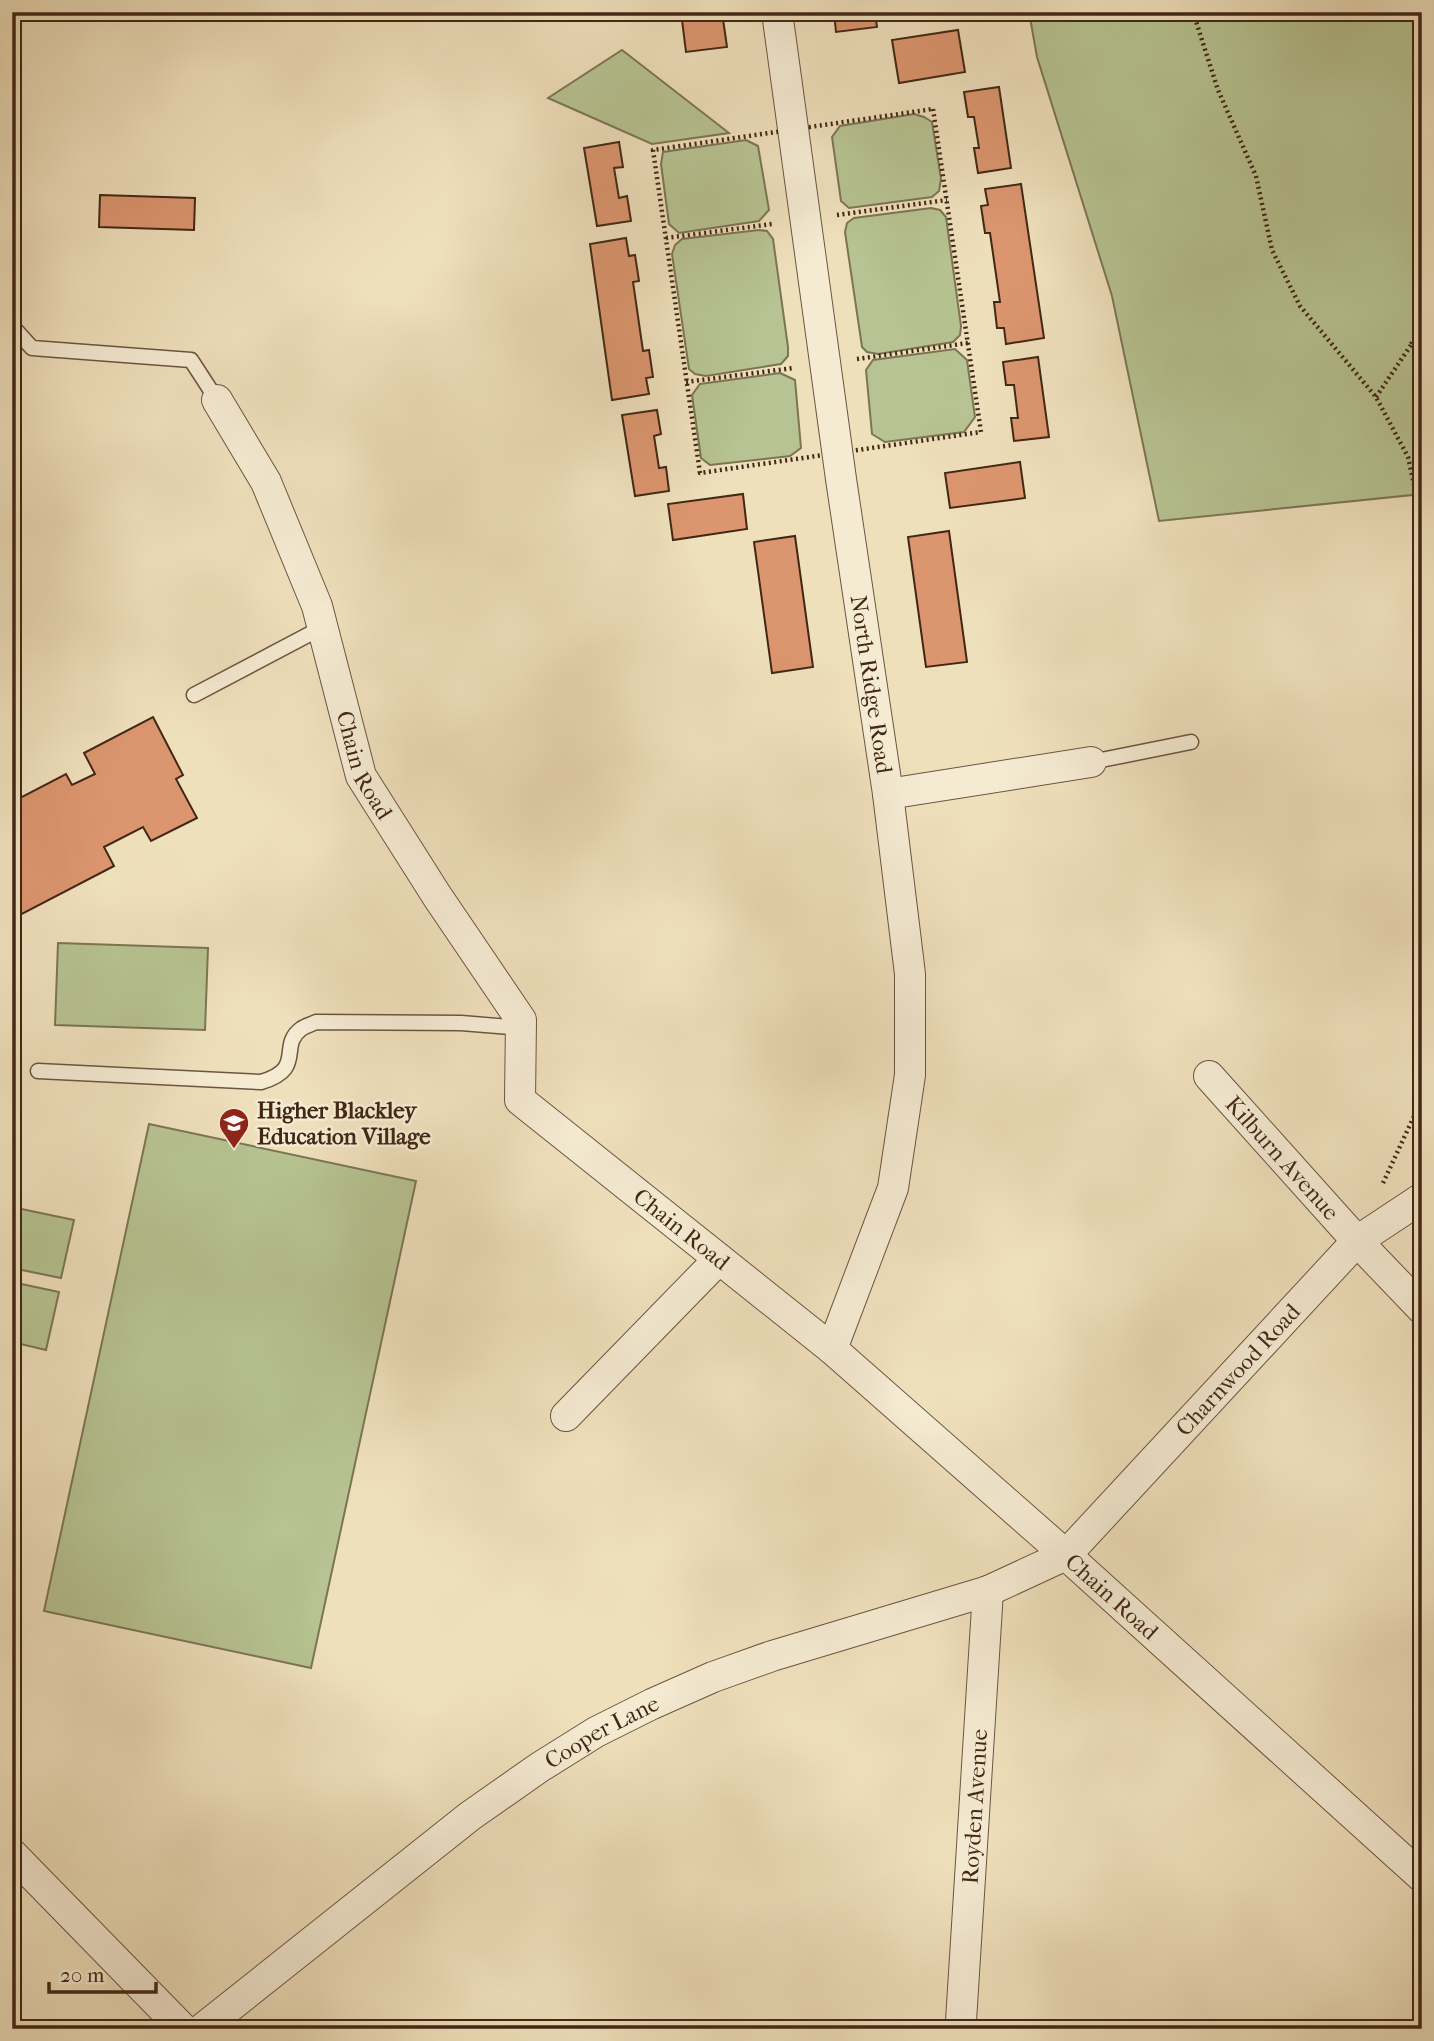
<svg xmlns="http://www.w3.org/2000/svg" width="1434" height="2041" font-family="'IM FELL French Canon',serif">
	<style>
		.green { fill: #b7c392; stroke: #7c7554; stroke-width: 2 }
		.building { fill: #dc966f; stroke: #422716; stroke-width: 2 }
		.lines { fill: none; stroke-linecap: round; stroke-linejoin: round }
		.lane-casing { stroke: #6d5540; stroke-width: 17 }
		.street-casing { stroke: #6d5540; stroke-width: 32 }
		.path { stroke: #422716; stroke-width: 4.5; stroke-dasharray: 2 3.5; stroke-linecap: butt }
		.lane { stroke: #f5ebd3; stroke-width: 14 }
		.street { stroke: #f5ebd3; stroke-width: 30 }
		.labels { text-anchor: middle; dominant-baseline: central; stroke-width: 5; stroke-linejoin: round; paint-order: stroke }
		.street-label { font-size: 23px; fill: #422716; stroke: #f5ebd3 }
		.poi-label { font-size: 23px; font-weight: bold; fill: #422716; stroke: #f5ebd3; text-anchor: start }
	</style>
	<rect width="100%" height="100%" fill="#efe0bc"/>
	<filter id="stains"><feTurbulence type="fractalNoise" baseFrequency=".00286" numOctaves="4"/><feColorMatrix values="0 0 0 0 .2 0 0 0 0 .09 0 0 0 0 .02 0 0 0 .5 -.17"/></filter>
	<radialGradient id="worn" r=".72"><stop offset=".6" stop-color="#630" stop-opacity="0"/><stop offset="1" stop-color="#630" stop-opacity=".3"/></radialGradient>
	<g class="green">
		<path d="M 1029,12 L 1422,12 L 1422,494 L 1159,521 L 1112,296 L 1037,57 Z"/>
		<path d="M 622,50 L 729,133 L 652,144 L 548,98 Z"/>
		<path d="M 914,114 L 924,117 L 932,122 L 941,179 L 939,191 L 932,197 L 849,208 L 841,201 L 832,137 L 840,126 Z"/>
		<path d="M 746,140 L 758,146 L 769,210 L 759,221 L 679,233 L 669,224 L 661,164 L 663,152 Z"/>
		<path d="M 931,208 L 940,210 L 946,217 L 961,326 L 960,335 L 953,342 L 878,354 L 867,352 L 862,347 L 845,232 L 847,223 L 854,218 Z"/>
		<path d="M 759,230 L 767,231 L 773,239 L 788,347 L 788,356 L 781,364 L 706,376 L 695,374 L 689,369 L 672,254 L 675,245 L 682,239 Z"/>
		<path d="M 955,349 L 967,360 L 975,417 L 964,432 L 885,442 L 872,434 L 866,370 L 873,360 Z"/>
		<path d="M 780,373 L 795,380 L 801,448 L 790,456 L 710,465 L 701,458 L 692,395 L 700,384 Z"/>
		<path d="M 58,943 L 208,948 L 205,1030 L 55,1025 Z"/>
		<path d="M 149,1124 L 416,1181 L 311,1668 L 44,1611 Z"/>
		<path d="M 12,1207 L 74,1220 L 61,1278 L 12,1268 Z"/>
		<path d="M 12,1282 L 59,1292 L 46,1350 L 12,1342 Z"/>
	</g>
	<g class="building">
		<path d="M 681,12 L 722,12 L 727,47 L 686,52 Z"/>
		<path d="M 834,12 L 875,12 L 877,27 L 836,32 Z"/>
		<path d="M 958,30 L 965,72 L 899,83 L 892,40 Z"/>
		<path d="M 999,87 L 1011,168 L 978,173 L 974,148 L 979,148 L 974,117 L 968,117 L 964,92 Z"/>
		<path d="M 619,142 L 623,167 L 614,168 L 619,198 L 627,196 L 631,221 L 597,226 L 584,148 Z"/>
		<path d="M 1021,184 L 1044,338 L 1006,344 L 1004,328 L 997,328 L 994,302 L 1000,302 L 990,233 L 985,233 L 981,206 L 988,205 L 985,189 Z"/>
		<path d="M 100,195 L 195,198 L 194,230 L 99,227 Z"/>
		<path d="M 626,238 L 629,256 L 635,255 L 639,281 L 633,282 L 643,351 L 649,350 L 653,377 L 646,378 L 649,394 L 612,400 L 590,244 Z"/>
		<path d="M 1038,357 L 1049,437 L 1014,441 L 1011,418 L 1018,418 L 1014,385 L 1006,385 L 1003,362 Z"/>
		<path d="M 657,410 L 661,434 L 654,436 L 659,468 L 666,467 L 669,491 L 635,496 L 622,415 Z"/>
		<path d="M 1020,462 L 1025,498 L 950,508 L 945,473 Z"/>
		<path d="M 743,494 L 747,529 L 673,540 L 668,504 Z"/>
		<path d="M 949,531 L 967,662 L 926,667 L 908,537 Z"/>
		<path d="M 795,536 L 813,667 L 772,673 L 754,542 Z"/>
		<path d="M 153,717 L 183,775 L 176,779 L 197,818 L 151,841 L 143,827 L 104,847 L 114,866 L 18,916 L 12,904 L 12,802 L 66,774 L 72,785 L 95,774 L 84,753 Z"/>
	</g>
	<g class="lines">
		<g class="lane-casing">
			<g id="lane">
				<path d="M 12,326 L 32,348 L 191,360 L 217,400"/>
				<path d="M 194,695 L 323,627"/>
				<path d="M 1091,762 L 1191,742"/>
				<path d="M 38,1071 L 261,1082 C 306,1069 278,1046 301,1029 C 305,1026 312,1024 316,1022 L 461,1023 L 521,1028"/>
			</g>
		</g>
		<g class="street-casing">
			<g id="street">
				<path id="s1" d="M 777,12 L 841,479 L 888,794 L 910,974 L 910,1075 L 893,1188 L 832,1349"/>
				<path id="s2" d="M 217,400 L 266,482 L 317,606 L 361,776 L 437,896 L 521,1020 L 520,1100 L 832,1349 L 1066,1555 L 1422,1877"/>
				<path d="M 888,794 L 1091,762"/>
				<path id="s3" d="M 1209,1076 L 1357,1241 L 1422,1309"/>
				<path d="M 566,1416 L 719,1259"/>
				<path d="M 12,1854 L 183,2029"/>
				<path id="s4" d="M 961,2021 L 988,1591"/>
				<path id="s5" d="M 202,2029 L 470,1816 L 540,1767 L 596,1732 L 652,1704 L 713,1677 L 772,1656 L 988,1591 L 1066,1555 L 1357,1241 L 1422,1198"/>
			</g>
		</g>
		<g class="path">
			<path d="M 1193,12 L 1218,90 L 1256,176 L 1272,250 L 1300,306 L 1376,397 L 1408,457 L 1422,521"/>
			<path d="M 933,109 L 981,432 L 700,473 L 653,150 Z"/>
			<path d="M 837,215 L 947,200"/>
			<path d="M 666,238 L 772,224"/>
			<path d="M 1411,344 L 1422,324"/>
			<path d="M 857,359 L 968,343"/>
			<path d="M 686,382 L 793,368"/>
			<path d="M 1376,397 L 1411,345 L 1422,341"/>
			<path d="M 1383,1183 L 1422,1099"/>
		</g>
		<use href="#lane" class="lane"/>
		<use href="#street" class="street"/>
	</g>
	<defs>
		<g id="school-pin" transform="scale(1.575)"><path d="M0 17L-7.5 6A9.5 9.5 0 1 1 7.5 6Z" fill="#8f2418" stroke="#f5ebd3"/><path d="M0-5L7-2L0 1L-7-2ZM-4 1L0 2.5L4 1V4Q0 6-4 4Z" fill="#fff"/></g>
	</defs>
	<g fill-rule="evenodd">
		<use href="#school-pin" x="234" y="1123"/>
	</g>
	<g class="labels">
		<g class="street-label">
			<text stroke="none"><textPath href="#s1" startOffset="679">North Ridge Road</textPath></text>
			<text stroke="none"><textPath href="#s2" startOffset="396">Chain Road</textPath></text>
			<text stroke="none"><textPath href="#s3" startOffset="110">Kilburn Avenue</textPath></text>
			<text stroke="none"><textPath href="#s2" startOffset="984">Chain Road</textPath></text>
			<text stroke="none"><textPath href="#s5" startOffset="1250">Charnwood Road</textPath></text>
			<text stroke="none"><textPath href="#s2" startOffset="1550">Chain Road</textPath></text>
			<text stroke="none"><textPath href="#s5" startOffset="499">Cooper Lane</textPath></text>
			<text stroke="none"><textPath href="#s4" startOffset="215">Royden Avenue</textPath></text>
		</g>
		<g class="poi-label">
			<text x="257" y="1110">Higher Blackley<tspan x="257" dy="26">Education Village</tspan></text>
		</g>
	</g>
	<rect width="1434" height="2041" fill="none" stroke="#efe0bc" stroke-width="42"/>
	<rect x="14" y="14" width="1406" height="2013" fill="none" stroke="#422716" stroke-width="3.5"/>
	<rect x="21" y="21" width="1392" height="1999" fill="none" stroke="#422716" stroke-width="2"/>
	<path d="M49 1982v10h107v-10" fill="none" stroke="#422716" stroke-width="3.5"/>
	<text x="60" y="1982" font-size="21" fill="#422716" stroke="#f5ebd3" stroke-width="5" paint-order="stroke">20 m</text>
	<rect width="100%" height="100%" filter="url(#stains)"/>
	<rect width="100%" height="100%" fill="url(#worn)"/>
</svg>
